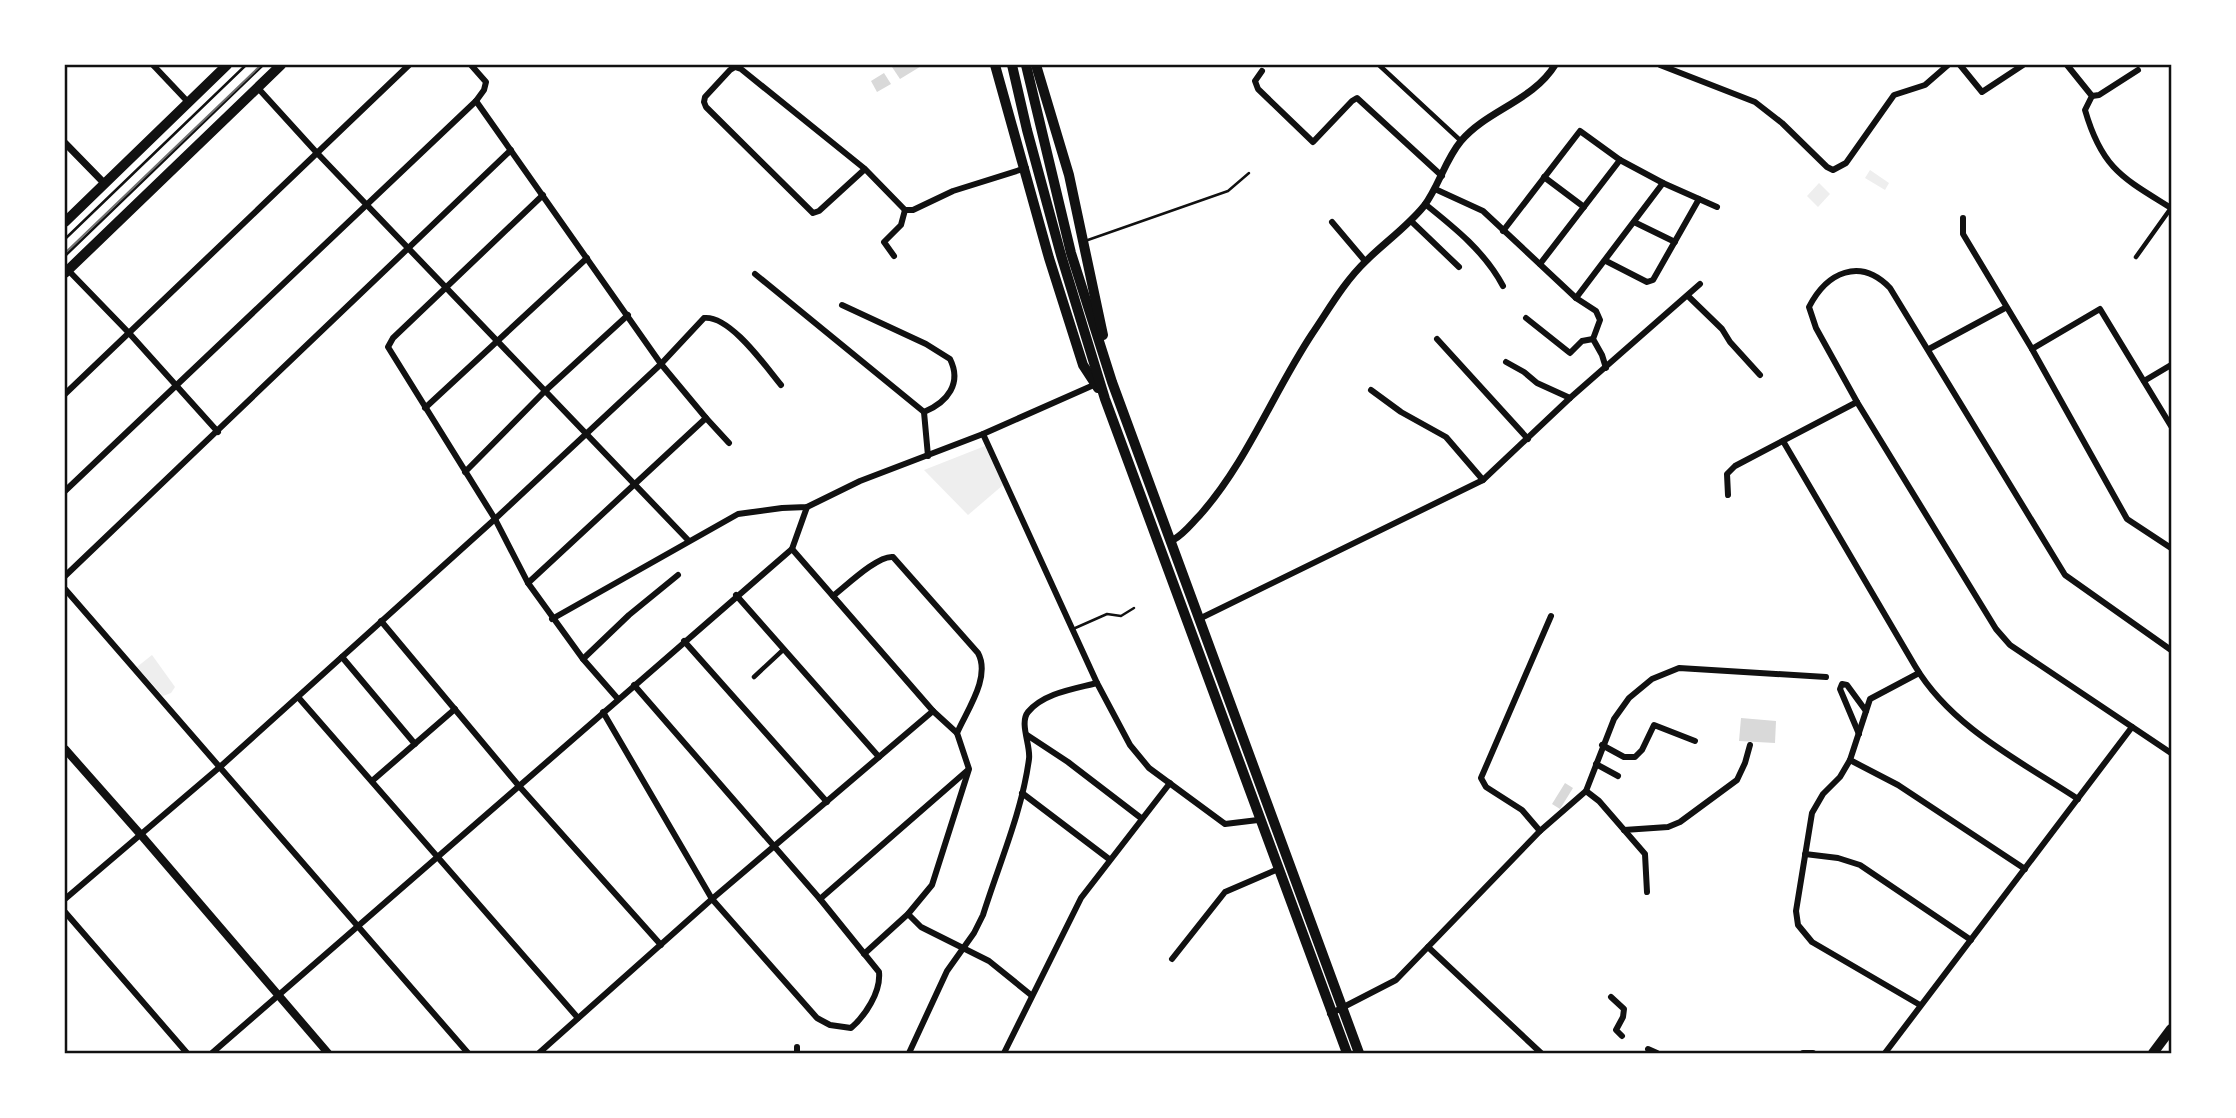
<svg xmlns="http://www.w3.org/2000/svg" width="2236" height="1118" font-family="'PT Sans Narrow',sans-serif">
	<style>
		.green { fill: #eee }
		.water { fill: #d9d9d9 }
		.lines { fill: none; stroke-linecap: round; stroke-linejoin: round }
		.service { stroke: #111; stroke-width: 2.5 }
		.pedestrian { stroke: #111; stroke-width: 4.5 }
		.minor { stroke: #111; stroke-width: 6 }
		.tertiary { stroke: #111; stroke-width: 7 }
		.secondary { stroke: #111; stroke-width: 8 }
		.trunk { stroke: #111; stroke-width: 10 }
		.motorway { stroke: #111; stroke-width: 10 }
		.tram { stroke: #707070; stroke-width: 2 }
		.neatline { fill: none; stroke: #111; stroke-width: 2.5 }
	</style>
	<rect width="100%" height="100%" fill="#fff"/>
	<g class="green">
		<path d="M 1870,170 L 1889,183 L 1885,190 L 1865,178 Z"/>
		<path d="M 1819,183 L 1830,194 L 1818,207 L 1807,196 Z"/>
		<path d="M 985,446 L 1003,485 L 968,515 L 924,470 Z"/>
		<path d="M 152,655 L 175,687 L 171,693 L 163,696 L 137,667 Z"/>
	</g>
	<g class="water">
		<path d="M 896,65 L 923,65 L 900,79 L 892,67 Z"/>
		<path d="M 884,73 L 891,84 L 877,92 L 871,81 Z"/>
		<path d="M 1741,718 L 1776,721 L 1775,743 L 1739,741 Z"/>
		<path d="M 1565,783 L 1573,788 L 1560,809 L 1552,804 Z"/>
	</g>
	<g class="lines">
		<g class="service">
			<path d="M 65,239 L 246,65"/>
			<path d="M 1085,241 L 1228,191 L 1249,173"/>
			<path d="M 65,256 L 263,65"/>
			<path d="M 1073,629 L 1107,614 L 1121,616 L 1134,608"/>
		</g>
		<g class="pedestrian">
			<path d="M 1379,65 L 1461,141"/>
			<path d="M 2136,257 L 2171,208"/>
			<path d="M 754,677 L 784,649"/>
		</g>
		<g class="minor">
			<path d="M 153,65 L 188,102"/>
			<path d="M 1660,65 L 1755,102 L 1782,123 L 1827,167 L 1833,170 L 1846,163 L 1894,95 L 1925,85 L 1948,65"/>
			<path d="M 1960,65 L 1982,92 L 2023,65"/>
			<path d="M 2067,65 L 2092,96 L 2085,110 C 2102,169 2123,178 2171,208"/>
			<path d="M 1262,71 L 1255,81 L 1258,89 L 1313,142 L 1352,101 L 1357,98 L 1442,176"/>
			<path d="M 257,87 L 317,153 L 688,540"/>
			<path d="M 2092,96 L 2099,95 L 2138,70"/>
			<path d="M 476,101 L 661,364 L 706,418 L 729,443"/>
			<path d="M 865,169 L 819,211 L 813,213 L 706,107 L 704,102 L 705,97 L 730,70 L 735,67 L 741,69 L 865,169 L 905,210 L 913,210 L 953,191 L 1026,168"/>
			<path d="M 1544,177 L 1584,207"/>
			<path d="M 1435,189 L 1483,211 L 1576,298 L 1596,311 L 1600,320 L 1593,339 L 1602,355 L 1606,368"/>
			<path d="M 543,195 L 393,338 L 388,347 L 495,519 L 528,583 L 583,659 L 618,699"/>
			<path d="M 1425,204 C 1455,228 1485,252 1503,286"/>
			<path d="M 1963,218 L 1963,234 L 2032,349 L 2127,519 L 2171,548"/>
			<path d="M 1411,221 L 1459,267"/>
			<path d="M 1332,222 L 1365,261"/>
			<path d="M 1634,222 L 1675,242"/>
			<path d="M 1503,231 L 1580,131 L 1620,160 L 1663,183 L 1717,207"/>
			<path d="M 894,256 L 884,242 L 901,225 L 905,210"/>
			<path d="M 1606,261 L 1647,282 L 1653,280 L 1699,199"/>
			<path d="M 1540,264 L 1620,160"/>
			<path d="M 68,270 L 129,333 L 218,432"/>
			<path d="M 755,274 L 924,412 L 928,456"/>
			<path d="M 1688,296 L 1722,329 L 1730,342 L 1760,375"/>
			<path d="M 1576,298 L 1663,183"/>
			<path d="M 842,305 L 926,344 L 950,359 C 962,383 948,402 924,412"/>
			<path d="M 1526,318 L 1570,353 L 1582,341 L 1593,339"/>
			<path d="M 1437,339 L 1528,439"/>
			<path d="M 1929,349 L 2005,308"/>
			<path d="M 2032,349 L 2100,309 L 2171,426"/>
			<path d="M 1506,362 L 1524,372 L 1537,383 L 1570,398"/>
			<path d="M 2144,381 L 2171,365"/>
			<path d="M 1371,390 L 1401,412 L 1446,437 L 1483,480"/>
			<path d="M 65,394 L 409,65"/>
			<path d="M 425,408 L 587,258"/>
			<path d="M 983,434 L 1097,683 L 1130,745 L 1149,768 L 1225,824 L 1258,820"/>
			<path d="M 1783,441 L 1915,666 C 1951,727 2020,761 2078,799"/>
			<path d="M 465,472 L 545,391 L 628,315"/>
			<path d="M 65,491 L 476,101 L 484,90 L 486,82 L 471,65"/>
			<path d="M 1728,495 L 1727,474 L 1735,466 L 1857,402"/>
			<path d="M 792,549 L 933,711 L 957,733"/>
			<path d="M 65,576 L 511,150"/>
			<path d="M 528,583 L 706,418"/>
			<path d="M 65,589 L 468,1053"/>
			<path d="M 736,595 L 879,757"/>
			<path d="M 833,596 C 846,586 878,555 893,557 L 978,653 C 991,677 967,710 957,733 L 969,769 L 932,885 L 908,914 L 864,954"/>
			<path d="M 552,619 L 738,514 L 782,508 L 807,507 L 860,481 L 983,434 L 1096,384"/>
			<path d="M 1199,619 L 1483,480 L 1570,398 L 1700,284"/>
			<path d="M 381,621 L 519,786 L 661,945"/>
			<path d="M 684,641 L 827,802"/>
			<path d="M 2171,650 L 2065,575 L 1890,288 C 1860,257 1827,272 1809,307 L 1816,328 L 1857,402 L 1996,629 L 2010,645 L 2171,753"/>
			<path d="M 342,657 L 415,744"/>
			<path d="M 583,659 L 629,615 L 678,575"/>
			<path d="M 1919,673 L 1870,699 L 1850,760 L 1840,777 L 1823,794 L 1812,813 L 1796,911 L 1798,925 L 1812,942 L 1920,1005"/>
			<path d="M 298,697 L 578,1018"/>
			<path d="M 603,712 L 712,899 L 817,1018 L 830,1025 L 851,1028 C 865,1016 881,992 879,972 L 820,899 L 634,685"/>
			<path d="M 1859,734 L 1840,689 L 1842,684 L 1847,685 L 1866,711"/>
			<path d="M 1027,735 L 1068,762 L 1141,818"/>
			<path d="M 1602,745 L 1624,757 L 1635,757 L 1642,750 L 1654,725 L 1695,741"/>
			<path d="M 1850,760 L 1898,785 L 2025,869"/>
			<path d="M 1596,764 L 1618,776"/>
			<path d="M 372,781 L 455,709"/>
			<path d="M 1586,791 L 1599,801 L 1645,854 L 1647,892"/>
			<path d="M 1022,793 L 1109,859"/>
			<path d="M 1624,830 L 1668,827 L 1680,822 L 1737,780 L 1745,763 L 1750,745"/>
			<path d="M 1540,831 L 1522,810 L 1486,787 L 1481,778 L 1551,616"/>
			<path d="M 1805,854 L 1838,858 L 1860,865 L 1971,940"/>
			<path d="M 65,899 L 221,766 L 495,519 L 661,364 L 704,318 C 730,315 766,367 781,385"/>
			<path d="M 820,899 L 968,770"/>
			<path d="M 65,912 L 187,1053"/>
			<path d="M 908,914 L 921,927 L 989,961 L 1031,995"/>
			<path d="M 1428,947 L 1541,1053"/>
			<path d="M 1172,959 L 1225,892 L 1276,870"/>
			<path d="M 1611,997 L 1624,1009 L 1623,1017 L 1616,1030 L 1622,1036"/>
			<path d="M 1330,1014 L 1396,980 L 1540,831 L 1586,791 L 1614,719 L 1629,698 L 1652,679 L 1679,668 L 1826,677"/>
			<path d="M 797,1047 L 797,1053"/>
			<path d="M 1648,1049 L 1657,1053"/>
			<path d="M 212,1053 L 792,549 L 807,507"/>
			<path d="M 539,1053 L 712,899 L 933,711"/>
			<path d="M 909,1053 L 947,971 L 974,933 L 983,915 C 999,864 1022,812 1029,759 C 1031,746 1019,723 1028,712 C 1044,693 1074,689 1097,683"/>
			<path d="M 1004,1053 L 1081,898 L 1170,783"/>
			<path d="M 1803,1053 L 1813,1053"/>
			<path d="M 1885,1053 L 2132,727"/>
		</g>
		<g class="tertiary">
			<path d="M 65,143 L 105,184"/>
			<path d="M 1173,540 C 1184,534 1191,524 1200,515 C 1247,462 1273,393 1312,334 C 1329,309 1344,282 1366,261 C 1385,242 1407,227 1424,206 C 1439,186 1445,160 1461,141 C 1487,110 1533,101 1555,65"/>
		</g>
		<path class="secondary" d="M 65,749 L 141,835 L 328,1053"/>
		<g class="trunk">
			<path d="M 65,222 L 227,65"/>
			<path d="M 65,273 L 281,65"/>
		</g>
		<g class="motorway">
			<path d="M 995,65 L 1049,258 L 1083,365 L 1098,388"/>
			<path d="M 1012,65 L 1027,130 L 1061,255 L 1105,399 L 1347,1053"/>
			<path d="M 1026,65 L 1071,253 L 1112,382 L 1359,1053"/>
			<path d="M 1036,65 L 1069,175 L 1103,335"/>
			<path d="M 2153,1053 L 2171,1029"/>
		</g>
		<path class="tram" d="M 65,253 L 261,65"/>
	</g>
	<rect width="2236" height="1118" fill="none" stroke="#ffffff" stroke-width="133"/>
	<rect x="66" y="66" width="2104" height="986" class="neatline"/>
</svg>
